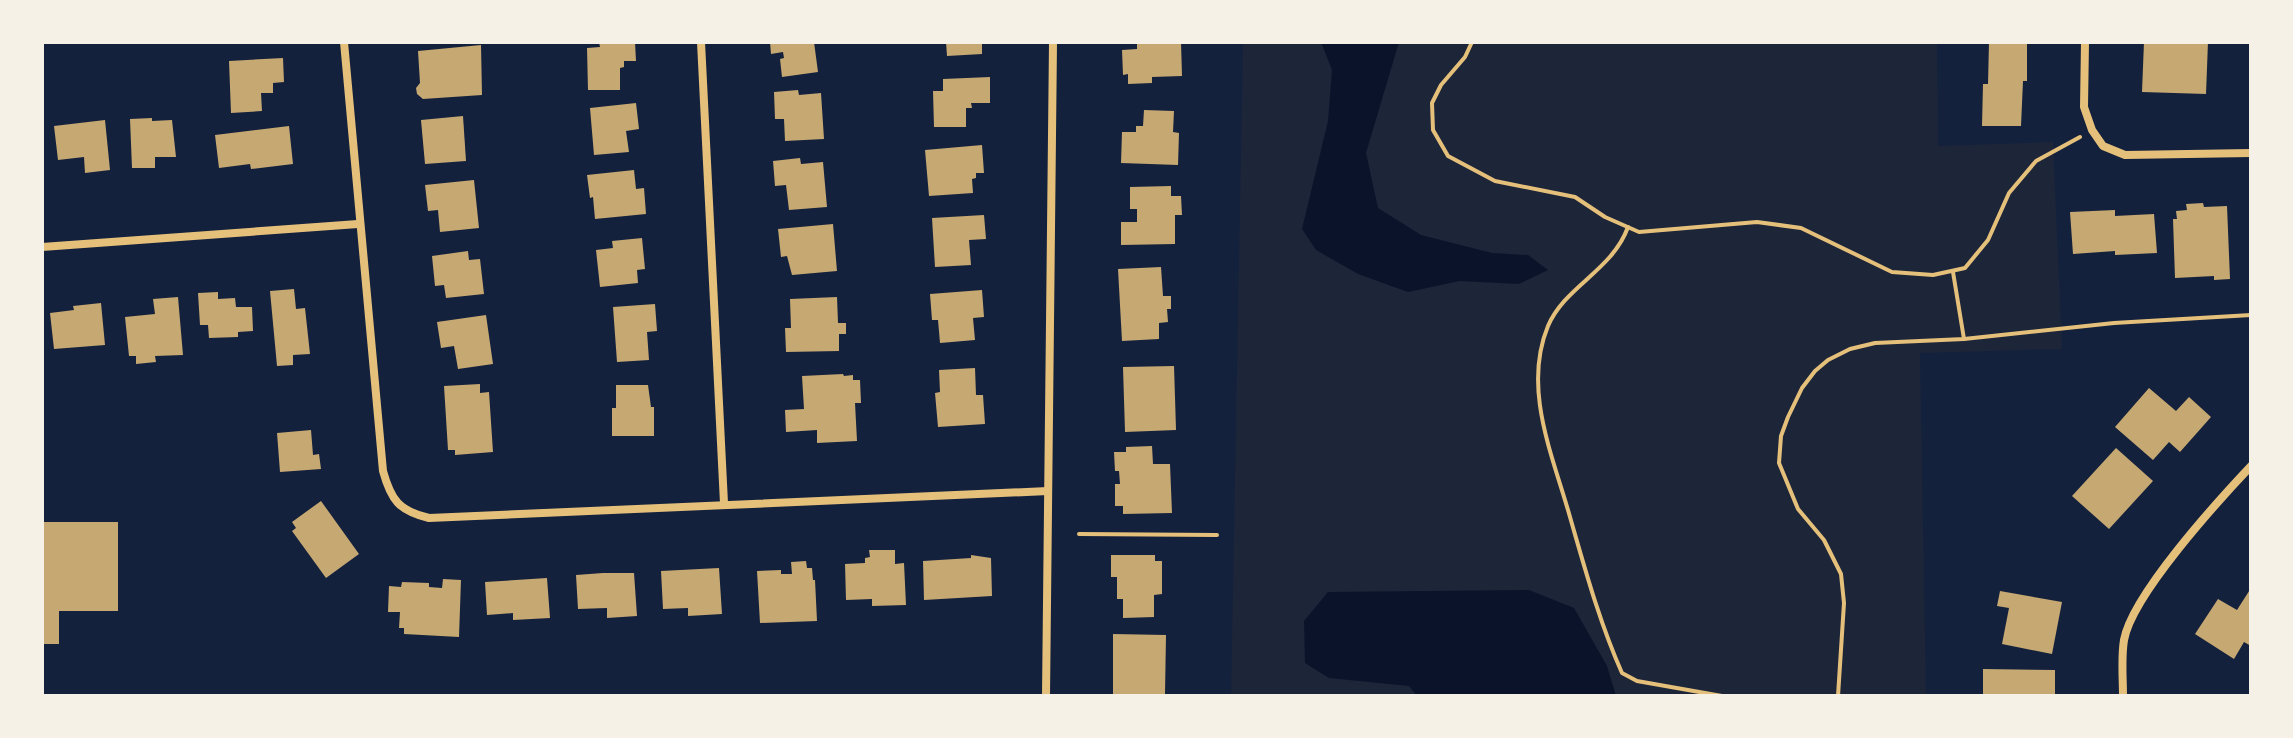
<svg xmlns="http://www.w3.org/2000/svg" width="2293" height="738" font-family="'Public Sans',sans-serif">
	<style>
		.green { fill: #1d2539 }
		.water { fill: #0b132b }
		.building { fill: #c6a872 }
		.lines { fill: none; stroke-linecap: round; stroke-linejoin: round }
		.path { stroke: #e5c07b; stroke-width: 4 }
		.minor { stroke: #e5c07b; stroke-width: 8 }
	</style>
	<rect width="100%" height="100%" fill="#14213d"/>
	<path class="green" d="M 1243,42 L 1937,42 L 1938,146 L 2053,142 L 2062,349 L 1920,353 L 1926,696 L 1231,696 Z"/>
	<g class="water">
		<path d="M 1321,42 L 1399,42 L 1366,153 L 1378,208 L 1421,235 L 1492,253 L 1528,255 L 1548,270 L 1519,284 L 1460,281 L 1408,292 L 1358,274 L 1316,250 L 1302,229 L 1328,121 L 1332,70 Z"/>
		<path d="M 1529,590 L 1574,608 L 1607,666 L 1616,696 L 1417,696 L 1409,686 L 1329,678 L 1305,663 L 1304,621 L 1328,592 Z"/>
	</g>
	<g class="building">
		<path d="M 599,42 L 635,42 L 636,61 L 624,61 L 624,67 L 620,68 L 620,90 L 588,90 L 587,48 L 600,47 Z"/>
		<path d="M 770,42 L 814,42 L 818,72 L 782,77 L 780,59 L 784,58 L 783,52 L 771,54 Z"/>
		<path d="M 946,42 L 982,42 L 982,54 L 947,56 Z"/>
		<path d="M 1137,42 L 1181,42 L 1182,76 L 1152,77 L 1152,83 L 1128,84 L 1128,74 L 1123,75 L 1122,50 L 1137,49 Z"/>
		<path d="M 1989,42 L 2027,43 L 2027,81 L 2023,81 L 2021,126 L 1982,126 L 1983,84 L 1988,84 Z"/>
		<path d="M 2144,42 L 2208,42 L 2206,94 L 2142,92 Z"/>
		<path d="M 481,45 L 482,95 L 423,99 L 417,94 L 416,88 L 420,83 L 418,51 Z"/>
		<path d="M 283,58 L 284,82 L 273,83 L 273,93 L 261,93 L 262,111 L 231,113 L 229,61 Z"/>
		<path d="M 990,77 L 990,103 L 971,103 L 972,108 L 966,108 L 966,127 L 934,127 L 933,91 L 943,91 L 943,79 Z"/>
		<path d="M 798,90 L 799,95 L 821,93 L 824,139 L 785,141 L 784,119 L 775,119 L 774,92 Z"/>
		<path d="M 636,103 L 639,129 L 626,131 L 629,152 L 594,155 L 590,108 Z"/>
		<path d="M 1144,110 L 1174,111 L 1173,132 L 1179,133 L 1178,165 L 1121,163 L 1122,132 L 1136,132 L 1136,126 L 1143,126 Z"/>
		<path d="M 463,116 L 466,161 L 425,164 L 421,120 Z"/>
		<path d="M 152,118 L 152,121 L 172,120 L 176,157 L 155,157 L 155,168 L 132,168 L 130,119 Z"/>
		<path d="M 105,120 L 110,170 L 85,173 L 84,157 L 58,160 L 54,126 Z"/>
		<path d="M 289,126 L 293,164 L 251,169 L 250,164 L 219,168 L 215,135 Z"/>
		<path d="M 982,145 L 984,173 L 976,173 L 976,178 L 972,179 L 973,193 L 929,196 L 925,150 Z"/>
		<path d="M 800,158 L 801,164 L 823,162 L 827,207 L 789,210 L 786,185 L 775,186 L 773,161 Z"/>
		<path d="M 634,170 L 636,189 L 644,188 L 646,214 L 595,219 L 593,197 L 590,198 L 587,175 Z"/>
		<path d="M 474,180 L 479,228 L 440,232 L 438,210 L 428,211 L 425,185 Z"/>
		<path d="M 1171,186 L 1171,196 L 1181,196 L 1182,215 L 1175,215 L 1175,244 L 1121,245 L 1121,222 L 1137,222 L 1137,209 L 1130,209 L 1130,187 Z"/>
		<path d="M 2203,203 L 2204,207 L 2227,206 L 2230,279 L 2214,280 L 2214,276 L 2175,278 L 2173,219 L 2177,219 L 2176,211 L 2187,210 L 2186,204 Z"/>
		<path d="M 2115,210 L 2115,216 L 2154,214 L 2157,253 L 2115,255 L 2115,251 L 2073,254 L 2070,212 Z"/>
		<path d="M 984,215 L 986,239 L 969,240 L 971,265 L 935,267 L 932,218 Z"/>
		<path d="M 833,224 L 837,271 L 792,275 L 787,256 L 781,257 L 778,229 Z"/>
		<path d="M 642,238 L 645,269 L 637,270 L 638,283 L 600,287 L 596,250 L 613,248 L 612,241 Z"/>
		<path d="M 468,251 L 469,260 L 480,259 L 484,294 L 446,298 L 444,285 L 435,286 L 432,256 Z"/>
		<path d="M 1161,267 L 1163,296 L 1171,296 L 1171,309 L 1167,309 L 1168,322 L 1159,323 L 1159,339 L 1122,341 L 1118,269 Z"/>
		<path d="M 294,289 L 296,309 L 305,308 L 310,354 L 293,355 L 293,365 L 277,366 L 270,291 Z"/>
		<path d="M 982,290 L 984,317 L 973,318 L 975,340 L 940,343 L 938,320 L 932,320 L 930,294 Z"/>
		<path d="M 218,292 L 218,299 L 235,298 L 236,307 L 252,307 L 253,331 L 238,332 L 238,337 L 209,338 L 208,325 L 200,325 L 198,293 Z"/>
		<path d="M 178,297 L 183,355 L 155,356 L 156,362 L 136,364 L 136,356 L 129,356 L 125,317 L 155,314 L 153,299 Z"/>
		<path d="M 837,297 L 838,323 L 846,323 L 846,334 L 839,334 L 839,351 L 786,352 L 785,328 L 791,328 L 790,299 Z"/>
		<path d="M 101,303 L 105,345 L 54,349 L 50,313 L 74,310 L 73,306 Z"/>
		<path d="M 655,304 L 657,331 L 647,332 L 649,360 L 617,362 L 613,307 Z"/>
		<path d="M 486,315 L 493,364 L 458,369 L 454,346 L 441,348 L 437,322 Z"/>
		<path d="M 1174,366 L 1176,430 L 1125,432 L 1123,367 Z"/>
		<path d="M 975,368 L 976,395 L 983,395 L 985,424 L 938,427 L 935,393 L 940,392 L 939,370 Z"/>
		<path d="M 843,374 L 844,376 L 853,375 L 853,380 L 860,380 L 861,403 L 855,403 L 857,441 L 817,443 L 817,430 L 786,432 L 785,410 L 804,409 L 802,376 Z"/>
		<path d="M 480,384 L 480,393 L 489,392 L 493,452 L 455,455 L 455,450 L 448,450 L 444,386 Z"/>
		<path d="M 616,385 L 648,385 L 651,407 L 654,407 L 654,436 L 612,436 L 612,408 L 616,408 Z"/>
		<path d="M 2149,388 L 2176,411 L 2189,397 L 2211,417 L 2180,452 L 2169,442 L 2153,460 L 2115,427 Z"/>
		<path d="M 311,430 L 313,455 L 319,454 L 321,469 L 280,472 L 277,433 Z"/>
		<path d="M 1152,446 L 1153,464 L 1170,464 L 1172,513 L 1123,514 L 1123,506 L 1115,506 L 1115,484 L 1120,484 L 1119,471 L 1115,471 L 1114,452 L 1126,452 L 1126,447 Z"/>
		<path d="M 2116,448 L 2153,481 L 2109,529 L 2072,496 Z"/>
		<path d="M 321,501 L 359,554 L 326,578 L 292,531 L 296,528 L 292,522 Z"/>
		<path d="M 42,522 L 118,522 L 118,611 L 59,611 L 59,644 L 42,644 Z"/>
		<path d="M 869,550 L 895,550 L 895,564 L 904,563 L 906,605 L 872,606 L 872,599 L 846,600 L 845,564 L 865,563 L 865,558 L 870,557 Z"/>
		<path d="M 971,555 L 991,558 L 992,596 L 924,600 L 923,561 L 971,558 Z"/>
		<path d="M 1111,555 L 1155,555 L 1155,561 L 1162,561 L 1162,594 L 1154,595 L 1154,617 L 1123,618 L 1123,599 L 1117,599 L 1117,577 L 1111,577 Z"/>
		<path d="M 806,561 L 807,568 L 812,568 L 813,580 L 815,580 L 817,621 L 760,623 L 757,571 L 781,570 L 781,574 L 792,574 L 791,562 Z"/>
		<path d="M 719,568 L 722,614 L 688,616 L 688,608 L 663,609 L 661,571 Z"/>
		<path d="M 603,573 L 634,573 L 637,616 L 607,618 L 607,608 L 578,609 L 576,575 Z"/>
		<path d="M 547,578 L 550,618 L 513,620 L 513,613 L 487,615 L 485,582 Z"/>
		<path d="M 443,579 L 461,580 L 459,637 L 404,634 L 404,628 L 399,628 L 400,612 L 388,612 L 389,586 L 401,587 L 402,582 L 429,583 L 429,587 L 442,588 Z"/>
		<path d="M 2251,588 L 2251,646 L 2244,642 L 2234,659 L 2195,634 L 2218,599 L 2237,610 Z"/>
		<path d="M 2000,591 L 2062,602 L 2052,654 L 2002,644 L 2009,608 L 1997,606 Z"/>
		<path d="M 1113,634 L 1166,635 L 1165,694 L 1113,694 Z"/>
		<path d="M 1983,669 L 2055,670 L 2055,696 L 1983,696 Z"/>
	</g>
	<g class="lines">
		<g class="path">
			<path d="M 1472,42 L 1465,57 L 1441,85 L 1432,103 L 1433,130 L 1448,156 L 1495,181 L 1575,197 L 1605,217 L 1639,232 L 1757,222 L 1801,228 L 1892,272 L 1933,275 L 1965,268 L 1988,240 L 2009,193 L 2036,161 L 2080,137"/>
			<path d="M 1628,227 C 1612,271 1565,286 1548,326 C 1522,389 1553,456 1570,517 C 1585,569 1600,624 1622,673 L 1637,681 L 1722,696"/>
			<path d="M 1953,272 L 1964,339"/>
			<path d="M 1079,534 L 1217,535"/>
			<path d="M 1838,696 L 1844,603 L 1841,574 L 1824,540 L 1798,509 L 1779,463 L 1781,436 L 1788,417 L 1802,388 L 1815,371 L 1828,360 L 1850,349 L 1875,343 L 1964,339 L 2114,323 L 2251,315"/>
		</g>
		<g class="minor">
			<path d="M 344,42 L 383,471 C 391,500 399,511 429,518 L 1048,491"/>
			<path d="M 701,42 L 724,503"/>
			<path d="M 2085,42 L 2084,107 L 2092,130 L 2103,146 L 2125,155 L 2251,153"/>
			<path d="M 42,247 L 358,224"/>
			<path d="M 1046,696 L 1053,42"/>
			<path d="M 2123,696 C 2123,678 2121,658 2124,640 C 2132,595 2218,501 2251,466"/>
		</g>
	</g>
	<rect width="2293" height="738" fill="none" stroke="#f6f1e7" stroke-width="88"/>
</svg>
